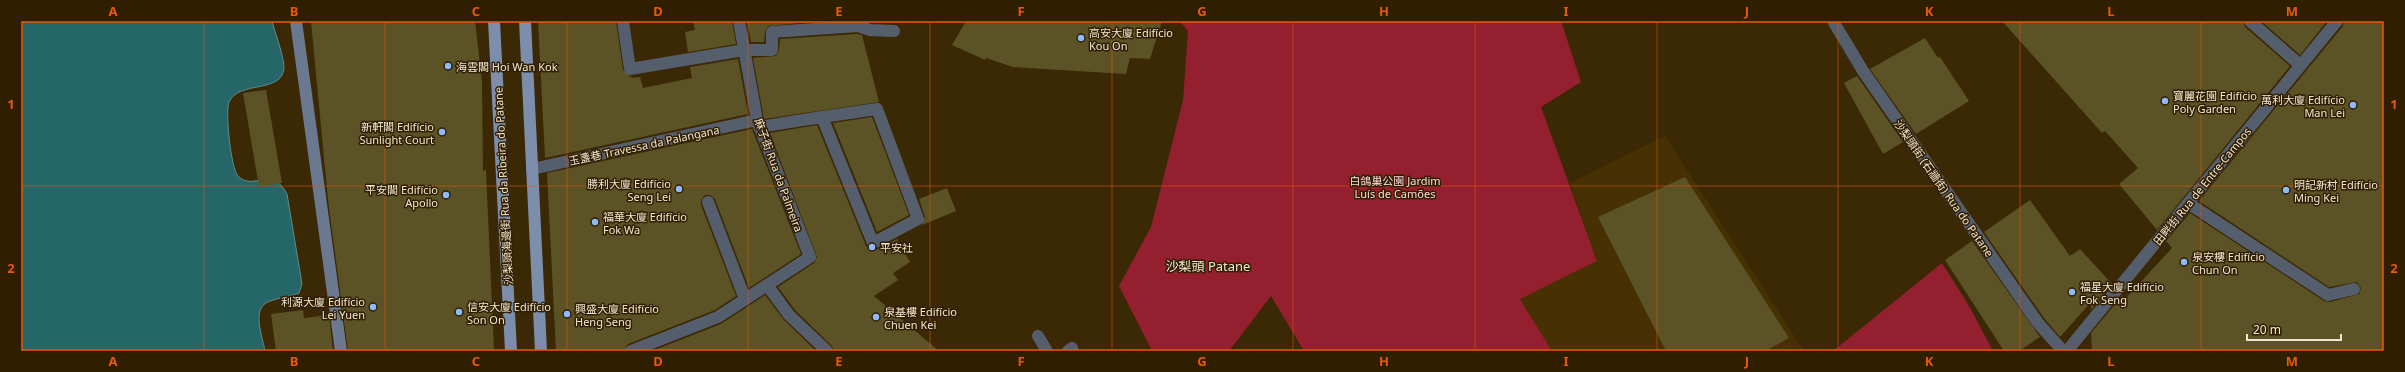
<svg xmlns="http://www.w3.org/2000/svg" width="2405" height="372" font-family="'Noto Sans','Noto Sans SC',sans-serif">
	<style>
		.built { fill: #473102 }
		.green { fill: #941f2e }
		.water { fill: #256669; stroke: #628c89 }
		.building { fill: #5b5326 }
		.lines { fill: none; stroke-linecap: round; stroke-linejoin: round }
		.street { stroke: #555e6c; stroke-width: 12 }
		.secondary { stroke: #6b7990; stroke-width: 12 }
		.primary { stroke: #7c8eab; stroke-width: 12 }
		.grid { fill: none; stroke: #e8590c; stroke-width: 1; stroke-opacity: 0.55 }
		.poi-dot { fill: #8eb9fd; stroke: #301e00; stroke-width: 1.5 }
		.labels { text-anchor: middle; dominant-baseline: central; stroke-width: 3; stroke-linejoin: round; paint-order: stroke }
		.poi-label { font-size: 11px; fill: #f2e6d3; stroke: #301e00; text-anchor: start }
		.street-label { font-size: 11px; fill: #f2e6d3; stroke: #301e00 }
		.park-label { font-size: 11px; fill: #fddada; stroke: #301e00 }
		.quarter-label { font-size: 13px; fill: #f2e6d3; stroke: #301e00 }
		.neatline { fill: none; stroke: #e8590c; stroke-width: 1.5 }
		.grid-label { font-size: 13px; text-anchor: middle; font-weight: bold; fill: #e8590c }
	</style>
	<rect width="100%" height="100%" fill="#3b2804"/>
	<path class="built" d="M 1665,136 L 1804,351 L 1552,351 L 1520,299 L 1597,261 L 1570,183 Z"/>
	<g class="green">
		<path d="M 1179,21 L 1561,21 L 1581,82 L 1541,107 L 1597,261 L 1520,299 L 1552,351 L 1304,351 L 1271,296 L 1229,351 L 1152,351 L 1119,286 L 1151,227 L 1183,100 L 1188,31 Z"/>
		<path d="M 1942,263 L 1968,304 L 1993,351 L 1833,351 Z"/>
	</g>
	<path class="water" d="M 21,21 L 272,21 C 275,33 284,56 284,68 C 282,94 239,80 229,102 C 225,112 231,169 238,176 C 254,192 271,164 287,194 L 302,284 L 299,293 C 289,297 275,298 266,303 C 252,312 263,338 265,351 L 21,351 Z"/>
	<g class="building">
		<path d="M 311,21 L 475,21 L 482,82 L 483,171 L 486,170 L 494,351 L 348,351 L 328,200 Z"/>
		<path d="M 538,21 L 616,21 L 623,70 L 632,78 L 640,77 L 643,88 L 692,78 L 690,67 L 738,59 L 748,114 L 545,158 Z"/>
		<path d="M 693,21 L 732,21 L 736,44 L 688,52 L 685,32 L 695,30 Z"/>
		<path d="M 747,21 L 822,21 L 768,26 L 765,32 L 764,42 L 751,42 Z"/>
		<path d="M 966,21 L 1162,21 L 1150,59 L 1130,58 L 1126,74 L 1013,67 L 986,58 L 985,60 L 952,45 Z"/>
		<path d="M 2002,21 L 2243,21 L 2245,27 L 2290,66 L 2157,230 L 2119,184 L 2138,168 L 2105,131 L 2102,133 Z"/>
		<path d="M 2261,21 L 2327,21 L 2300,55 Z"/>
		<path d="M 2344,21 L 2384,21 L 2384,351 L 2092,351 L 2091,333 L 2122,296 L 2125,299 L 2172,248 L 2166,241 L 2190,213 L 2324,301 L 2330,302 L 2359,294 L 2361,288 L 2357,282 L 2329,287 L 2199,201 L 2343,26 Z"/>
		<path d="M 857,34 L 862,35 L 879,102 L 764,119 L 753,58 L 776,56 L 779,50 L 780,39 Z"/>
		<path d="M 1925,38 L 1938,58 L 1940,57 L 1969,101 L 1916,134 L 1870,69 Z"/>
		<path d="M 1857,76 L 1903,142 L 1883,154 L 1844,83 Z"/>
		<path d="M 266,90 L 282,183 L 259,187 L 243,93 Z"/>
		<path d="M 872,117 L 909,215 L 877,232 L 833,123 Z"/>
		<path d="M 817,125 L 866,246 L 872,250 L 876,250 L 897,239 L 910,262 L 893,273 L 898,280 L 874,296 L 939,351 L 834,351 L 832,346 L 795,310 L 778,287 L 814,263 L 817,257 L 770,133 Z"/>
		<path d="M 752,129 L 801,254 L 749,288 L 715,199 L 710,195 L 705,195 L 701,200 L 701,205 L 736,296 L 715,310 L 628,344 L 624,351 L 556,351 L 547,173 Z"/>
		<path d="M 1685,177 L 1789,338 L 1765,351 L 1666,351 L 1598,217 Z"/>
		<path d="M 947,188 L 956,211 L 922,225 L 925,217 L 919,199 Z"/>
		<path d="M 2030,200 L 2070,256 L 2080,249 L 2112,284 L 2091,310 L 2091,302 L 2060,337 L 2044,318 L 1984,232 Z"/>
		<path d="M 1972,241 L 2040,337 L 2019,351 L 2004,351 L 1945,260 Z"/>
		<path d="M 765,295 L 784,320 L 816,351 L 652,351 L 721,324 Z"/>
		<path d="M 303,310 L 304,318 L 329,315 L 333,351 L 276,351 L 271,314 Z"/>
	</g>
	<g class="lines">
		<g class="street">
			<path d="M 623,21 L 630,69 L 744,50 L 772,50 L 772,32 L 858,26 L 870,30 L 894,31"/>
			<path d="M 1833,21 L 1863,71 L 2038,323 L 2063,351"/>
			<path d="M 2250,21 L 2300,65"/>
			<path d="M 759,127 L 822,117 L 873,243 L 918,219 L 877,109 L 822,117"/>
			<path d="M 532,169 L 757,120"/>
			<path d="M 708,202 L 745,299"/>
			<path d="M 2188,203 L 2328,295 L 2354,289"/>
			<path d="M 767,285 L 789,315 L 827,351"/>
			<path d="M 1038,336 L 1047,351"/>
			<path d="M 631,351 L 718,317 L 810,257 L 757,120 L 739,21"/>
			<path d="M 1068,351 L 1072,348 L 1073,351"/>
			<path d="M 2067,351 L 2337,21"/>
		</g>
		<path class="secondary" d="M 296,21 L 341,351"/>
		<g class="primary">
			<path d="M 494,21 L 511,351"/>
			<path d="M 525,21 L 541,351"/>
		</g>
	</g>
	<path class="grid" d="M 204,21 L 204,351M 385,21 L 385,351M 567,21 L 567,351M 748,21 L 748,351M 930,21 L 930,351M 1112,21 L 1112,351M 1293,21 L 1293,351M 1475,21 L 1475,351M 1657,21 L 1657,351M 1838,21 L 1838,351M 2020,21 L 2020,351M 2201,21 L 2201,351M 21,186 L 2384,186"/>
	<g class="poi-dot">
		<circle cx="1081" cy="38" r="4"/>
		<circle cx="448" cy="66" r="4"/>
		<circle cx="2165" cy="101" r="4"/>
		<circle cx="2353" cy="105" r="4"/>
		<circle cx="442" cy="132" r="4"/>
		<circle cx="679" cy="189" r="4"/>
		<circle cx="2286" cy="190" r="4"/>
		<circle cx="446" cy="195" r="4"/>
		<circle cx="595" cy="222" r="4"/>
		<circle cx="872" cy="247" r="4"/>
		<circle cx="2184" cy="262" r="4"/>
		<circle cx="2072" cy="292" r="4"/>
		<circle cx="373" cy="307" r="4"/>
		<circle cx="459" cy="312" r="4"/>
		<circle cx="567" cy="314" r="4"/>
		<circle cx="876" cy="317" r="4"/>
	</g>
	<g class="labels">
		<g class="poi-label">
			<text x="1089" y="32">高安大廈 Edifício<tspan x="1089" dy="13">Kou On</tspan></text>
			<text x="456" y="66">海雲閣 Hoi Wan Kok</text>
			<text x="2173" y="95">寶麗花園 Edifício<tspan x="2173" dy="13">Poly Garden</tspan></text>
			<text x="2345" y="99" text-anchor="end">萬利大廈 Edifício<tspan x="2345" dy="13">Man Lei</tspan></text>
			<text x="434" y="126" text-anchor="end">新軒閣 Edifício<tspan x="434" dy="13">Sunlight Court</tspan></text>
			<text x="671" y="183" text-anchor="end">勝利大廈 Edifício<tspan x="671" dy="13">Seng Lei</tspan></text>
			<text x="2294" y="184">明記新村 Edifício<tspan x="2294" dy="13">Ming Kei</tspan></text>
			<text x="438" y="189" text-anchor="end">平安閣 Edifício<tspan x="438" dy="13">Apollo</tspan></text>
			<text x="603" y="216">福華大廈 Edifício<tspan x="603" dy="13">Fok Wa</tspan></text>
			<text x="880" y="247">平安社</text>
			<text x="2192" y="256">泉安樓 Edifício<tspan x="2192" dy="13">Chun On</tspan></text>
			<text x="2080" y="286">福星大廈 Edifício<tspan x="2080" dy="13">Fok Seng</tspan></text>
			<text x="365" y="301" text-anchor="end">利源大廈 Edifício<tspan x="365" dy="13">Lei Yuen</tspan></text>
			<text x="467" y="306">信安大廈 Edifício<tspan x="467" dy="13">Son On</tspan></text>
			<text x="575" y="308">興盛大廈 Edifício<tspan x="575" dy="13">Heng Seng</tspan></text>
			<text x="884" y="311">泉基樓 Edifício<tspan x="884" dy="13">Chuen Kei</tspan></text>
		</g>
		<g class="street-label">
			<text transform="translate(644 145) rotate(-12)">玉盞巷 Travessa da Palangana</text>
			<text transform="translate(779 175) rotate(70)">麻子街 Rua da Palmeira</text>
			<text transform="translate(503 186) rotate(-93)">沙梨頭海邊街 Rua da Ribeira do Patane</text>
			<text transform="translate(2202 186) rotate(-51)">田畔街 Rua de Entre-Campos</text>
			<text transform="translate(1944 188) rotate(55)">沙梨頭街 (石牆街) Rua do Patane</text>
		</g>
		<g class="park-label">
			<text x="1395" y="180">白鴿巢公園 Jardim<tspan x="1395" dy="13">Luís de Camões</tspan></text>
		</g>
		<g class="quarter-label">
			<text x="1208" y="266">沙梨頭 Patane</text>
		</g>
	</g>
	<rect width="2405" height="372" fill="none" stroke="#301e00" stroke-width="44"/>
	<path d="M2247 334v6h94v-6" fill="none" stroke="#f2e6d3" stroke-width="2"/>
	<text x="2253" y="334" font-size="12" fill="#f2e6d3" stroke="#301e00" stroke-width="3" paint-order="stroke">20 m</text>
	<rect x="22" y="22" width="2361" height="328" class="neatline"/>
	<g class="grid-label">
		<text x="113" y="16">A</text>
		<text x="294" y="16">B</text>
		<text x="476" y="16">C</text>
		<text x="658" y="16">D</text>
		<text x="839" y="16">E</text>
		<text x="1021" y="16">F</text>
		<text x="1202" y="16">G</text>
		<text x="1384" y="16">H</text>
		<text x="1566" y="16">I</text>
		<text x="1747" y="16">J</text>
		<text x="1929" y="16">K</text>
		<text x="2111" y="16">L</text>
		<text x="2292" y="16">M</text>
		<text x="11" y="109">1</text>
		<text x="2394" y="109">1</text>
		<text x="11" y="273">2</text>
		<text x="2394" y="273">2</text>
		<text x="113" y="366">A</text>
		<text x="294" y="366">B</text>
		<text x="476" y="366">C</text>
		<text x="658" y="366">D</text>
		<text x="839" y="366">E</text>
		<text x="1021" y="366">F</text>
		<text x="1202" y="366">G</text>
		<text x="1384" y="366">H</text>
		<text x="1566" y="366">I</text>
		<text x="1747" y="366">J</text>
		<text x="1929" y="366">K</text>
		<text x="2111" y="366">L</text>
		<text x="2292" y="366">M</text>
	</g>
</svg>
